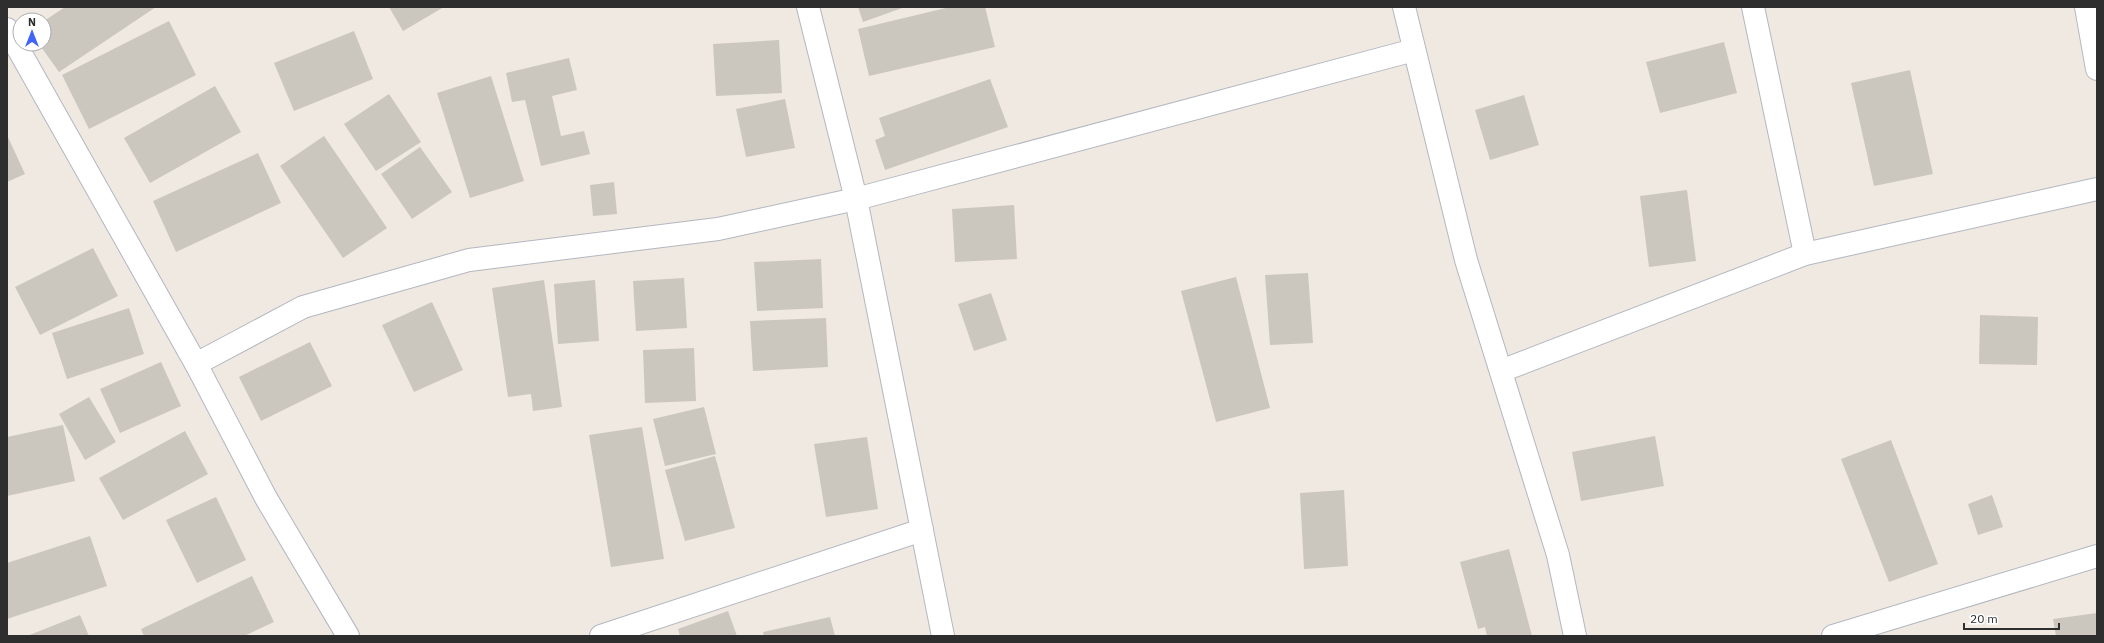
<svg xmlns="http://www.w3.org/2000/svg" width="2104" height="643" font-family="'IBM Plex Sans',sans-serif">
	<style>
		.building { fill: #cbc7bf }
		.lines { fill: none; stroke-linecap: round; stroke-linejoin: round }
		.street-casing { stroke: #b4b7c1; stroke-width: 24 }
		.street { stroke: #fff; stroke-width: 22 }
	</style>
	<rect width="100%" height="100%" fill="#efe9e1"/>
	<g class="building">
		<path d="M 65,7 L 156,7 L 59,72 L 39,44 L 44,44 L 44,21 Z"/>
		<path d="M 389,7 L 444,7 L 403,31 Z"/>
		<path d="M 858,7 L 905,7 L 863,22 Z"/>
		<path d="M 950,7 L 985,7 L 995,47 L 869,76 L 858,29 Z"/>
		<path d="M 169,21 L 196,75 L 89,129 L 62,75 Z"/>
		<path d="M 354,31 L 373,79 L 294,111 L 274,63 Z"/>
		<path d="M 779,40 L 782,93 L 716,96 L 713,44 Z"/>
		<path d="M 1724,42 L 1737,93 L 1660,113 L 1646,62 Z"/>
		<path d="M 569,58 L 577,90 L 552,96 L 561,136 L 584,131 L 590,154 L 541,166 L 525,100 L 512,102 L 506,73 Z"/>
		<path d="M 1910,70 L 1933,174 L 1874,186 L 1851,83 Z"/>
		<path d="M 491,76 L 524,181 L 470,198 L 437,93 Z"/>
		<path d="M 990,79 L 1008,127 L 885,170 L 875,140 L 885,136 L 879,118 Z"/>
		<path d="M 215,86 L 241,132 L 150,183 L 124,138 Z"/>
		<path d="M 389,94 L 421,142 L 376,171 L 344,124 Z"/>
		<path d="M 1524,95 L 1539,145 L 1490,160 L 1475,110 Z"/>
		<path d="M 785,99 L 795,148 L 746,157 L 736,109 Z"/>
		<path d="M 7,135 L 25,174 L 7,182 Z"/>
		<path d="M 324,136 L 387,228 L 343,258 L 280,166 Z"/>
		<path d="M 420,147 L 452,192 L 412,219 L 381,174 Z"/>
		<path d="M 258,153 L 281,203 L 176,252 L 153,201 Z"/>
		<path d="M 614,182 L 617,214 L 593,216 L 590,185 Z"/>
		<path d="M 1687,190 L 1696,261 L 1649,267 L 1640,196 Z"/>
		<path d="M 1014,205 L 1017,259 L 955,262 L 952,209 Z"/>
		<path d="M 93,248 L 118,296 L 40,335 L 15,287 Z"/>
		<path d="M 821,259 L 823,308 L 757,311 L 754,262 Z"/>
		<path d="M 1308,273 L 1313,343 L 1270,345 L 1265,275 Z"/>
		<path d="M 1236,277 L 1270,408 L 1216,422 L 1181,291 Z"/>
		<path d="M 684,278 L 687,328 L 636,331 L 633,281 Z"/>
		<path d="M 544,280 L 562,407 L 533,411 L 531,394 L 508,397 L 492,288 Z"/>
		<path d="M 595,280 L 599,341 L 558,344 L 554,284 Z"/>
		<path d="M 991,293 L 1007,340 L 974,351 L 958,304 Z"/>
		<path d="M 432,302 L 463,370 L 414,392 L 382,325 Z"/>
		<path d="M 129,308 L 144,354 L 67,379 L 52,333 Z"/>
		<path d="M 1980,315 L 2038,317 L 2037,365 L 1979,364 Z"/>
		<path d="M 826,318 L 828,367 L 753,371 L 750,321 Z"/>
		<path d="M 310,342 L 332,386 L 261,421 L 239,377 Z"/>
		<path d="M 694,348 L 696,401 L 645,403 L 643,350 Z"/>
		<path d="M 161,362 L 181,406 L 120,433 L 100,389 Z"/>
		<path d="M 89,397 L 116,442 L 85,460 L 59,414 Z"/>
		<path d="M 704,407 L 716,454 L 665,466 L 653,419 Z"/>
		<path d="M 63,425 L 75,481 L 7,496 L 7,437 Z"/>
		<path d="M 642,427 L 664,559 L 611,567 L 589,435 Z"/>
		<path d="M 185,431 L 208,474 L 123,520 L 99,478 Z"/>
		<path d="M 1655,436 L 1664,486 L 1581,501 L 1572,452 Z"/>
		<path d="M 867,437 L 878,509 L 826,517 L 814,444 Z"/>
		<path d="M 1891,440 L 1938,564 L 1889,582 L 1841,459 Z"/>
		<path d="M 715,456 L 735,528 L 685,541 L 665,470 Z"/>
		<path d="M 1344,490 L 1348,566 L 1304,569 L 1300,493 Z"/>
		<path d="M 1992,495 L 2003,527 L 1978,535 L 1968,504 Z"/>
		<path d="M 216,497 L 246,560 L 197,583 L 166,520 Z"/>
		<path d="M 90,536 L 107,586 L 7,619 L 7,563 Z"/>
		<path d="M 1509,549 L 1532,636 L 1487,636 L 1485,627 L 1478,629 L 1460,562 Z"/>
		<path d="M 252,576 L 274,622 L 244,636 L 144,636 L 141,629 Z"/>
		<path d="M 728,611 L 737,636 L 680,636 L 678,629 Z"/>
		<path d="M 2097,613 L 2097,636 L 2056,636 L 2053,619 Z"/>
		<path d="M 80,615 L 89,636 L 27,636 Z"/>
		<path d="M 830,617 L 835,636 L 764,636 L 763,632 Z"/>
	</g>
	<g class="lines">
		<g class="street-casing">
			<g id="street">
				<path d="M 808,7 L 856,199 L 943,636"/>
				<path d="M 1404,7 L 1466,260 L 1558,555 L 1575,636"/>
				<path d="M 1753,7 L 1805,254"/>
				<path d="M 2086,7 L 2097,69"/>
				<path d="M 7,29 L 196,364 L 266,498 L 348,636"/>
				<path d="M 196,364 L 303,307 L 469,260 L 718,229 L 856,199 L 1414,50"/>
				<path d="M 1501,371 L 1805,254 L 2097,189"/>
				<path d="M 601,636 L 922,530"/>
				<path d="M 1833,636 L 2097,556"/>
			</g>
		</g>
		<use href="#street" class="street"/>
	</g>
	<rect width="2104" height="643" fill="none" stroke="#2e2e2e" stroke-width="16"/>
	<g transform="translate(32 32)"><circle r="19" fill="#ffffff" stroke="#ababab"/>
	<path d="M0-3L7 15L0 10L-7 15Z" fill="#4264fb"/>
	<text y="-6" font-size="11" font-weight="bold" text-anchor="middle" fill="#2e2e2e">N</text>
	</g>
	<path d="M1964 623v6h95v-6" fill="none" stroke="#2e2e2e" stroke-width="2"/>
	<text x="1970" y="623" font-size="12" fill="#2e2e2e" stroke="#ffffff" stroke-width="3" paint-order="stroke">20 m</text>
</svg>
